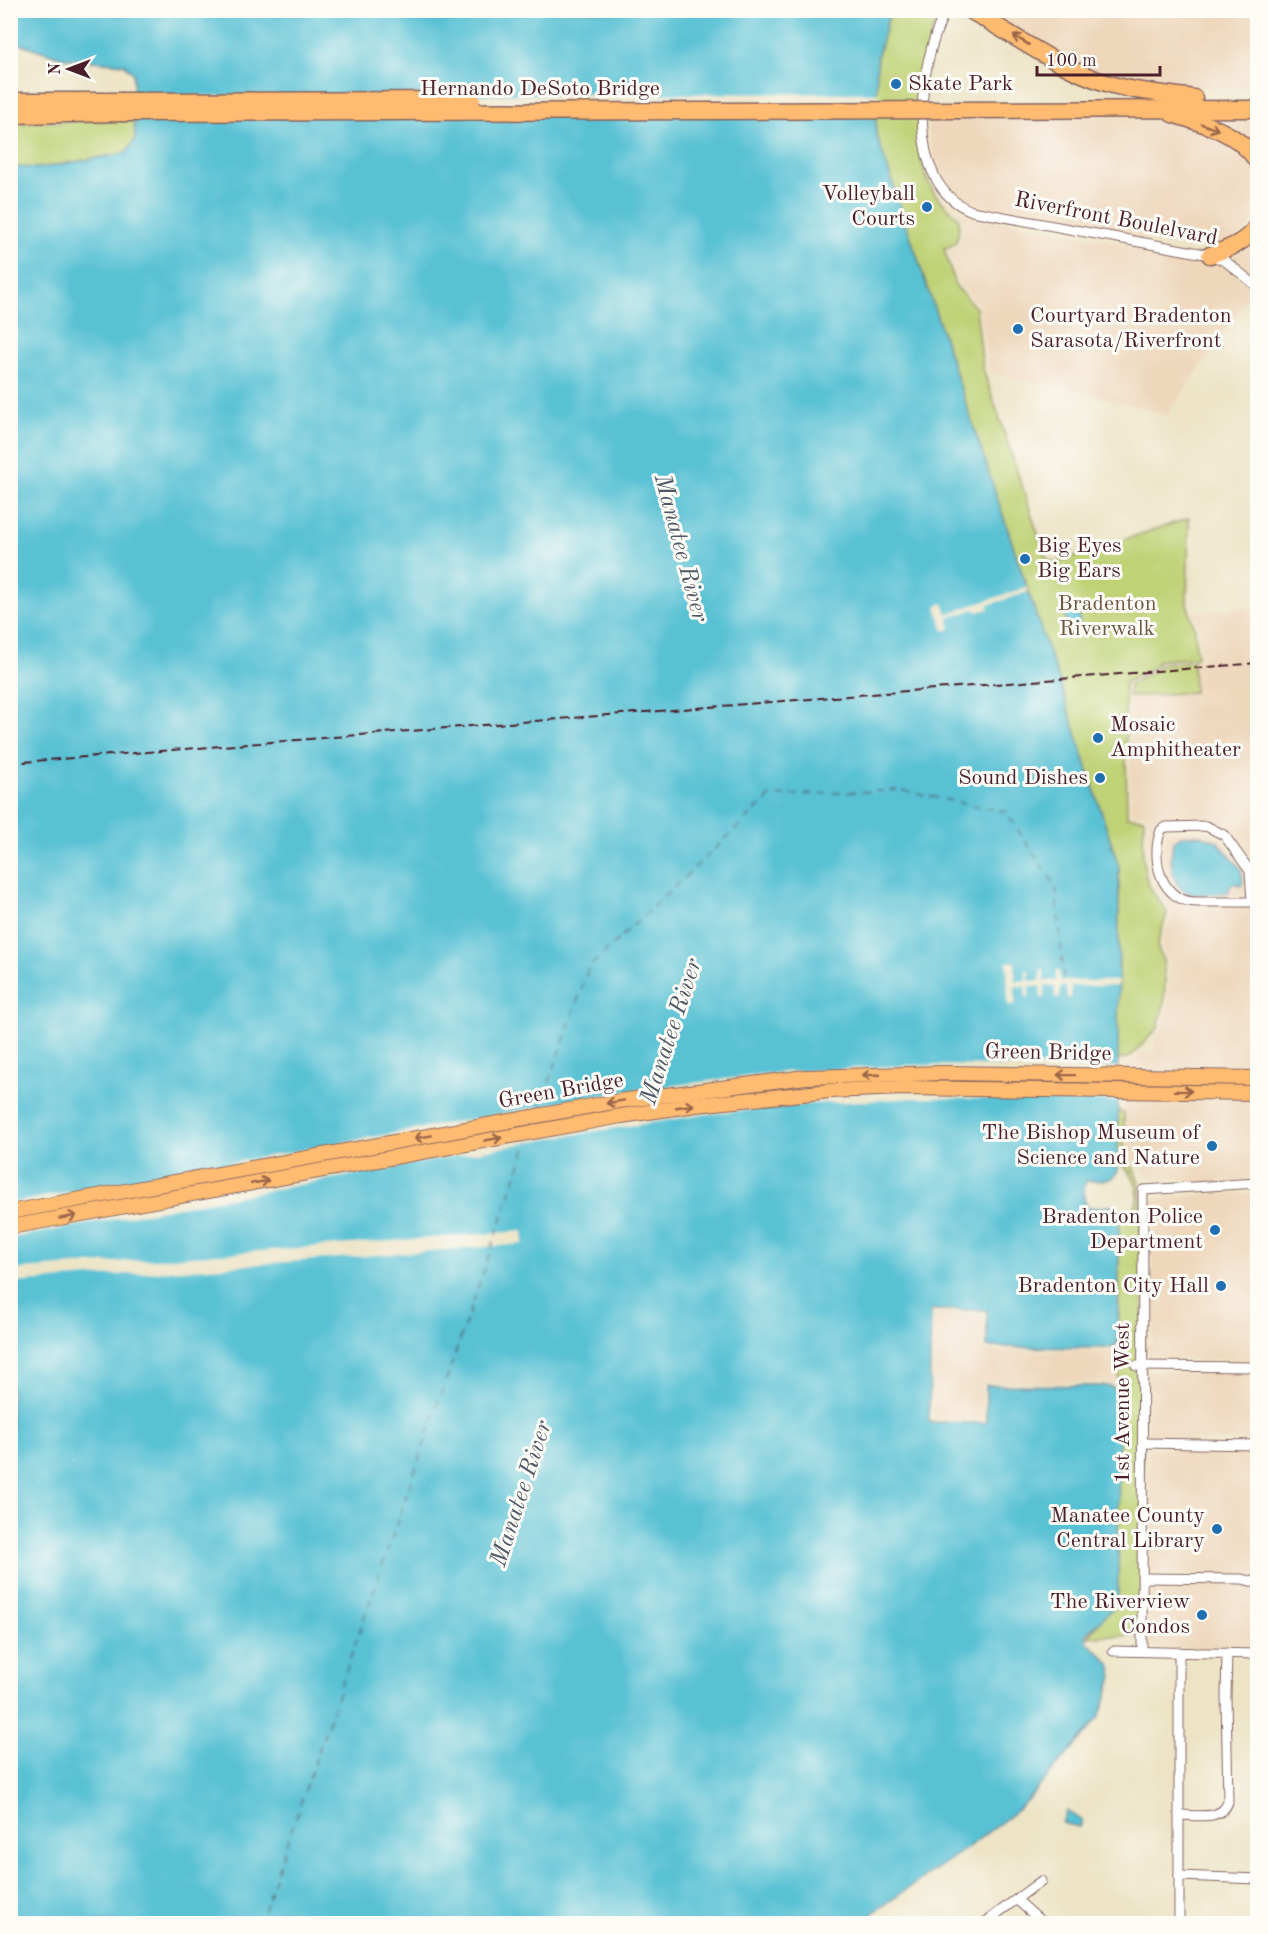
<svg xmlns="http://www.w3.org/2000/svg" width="1268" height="1934" font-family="'Old Standard TT',serif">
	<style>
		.built { fill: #eed7bb; fill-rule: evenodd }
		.green { fill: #bfd276; stroke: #847850; stroke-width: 1.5 }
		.water { fill: #58c1d4; stroke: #517080; stroke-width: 1.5 }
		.pier { fill: #ede4c6 }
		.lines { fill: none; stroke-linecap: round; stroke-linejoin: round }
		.ferry { stroke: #4f5866; stroke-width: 1.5; stroke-dasharray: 8 6; stroke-linecap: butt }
		.street-casing { stroke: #836461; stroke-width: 11 }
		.primary-casing { stroke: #836461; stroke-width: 16 }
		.highway-casing { stroke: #836461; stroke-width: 19 }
		.street { stroke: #fff; stroke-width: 9 }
		.primary { stroke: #ffbb71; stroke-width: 14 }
		.highway { stroke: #ffbb71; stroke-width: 16 }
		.rail { stroke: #4a1f2b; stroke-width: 2; stroke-dasharray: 9 4.5; stroke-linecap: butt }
		.highway-bridge-casing { stroke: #836461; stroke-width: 19; stroke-linecap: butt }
		.highway-bridge { stroke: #ffbb71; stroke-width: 16 }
		.oneway { stroke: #9b654a }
		.poi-dot { fill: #1f6fb2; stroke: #fdfcf7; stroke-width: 2 }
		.labels { text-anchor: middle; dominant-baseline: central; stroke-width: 6; stroke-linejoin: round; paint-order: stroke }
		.poi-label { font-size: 22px; fill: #4a1f2b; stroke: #fdfcf7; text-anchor: end }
		.street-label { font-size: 22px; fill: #4a1f2b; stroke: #fdfcf7 }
		.park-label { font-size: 22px; fill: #6d5542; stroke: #fdfcf7 }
		.water-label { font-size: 24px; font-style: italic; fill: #4f5866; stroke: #fdfcf7 }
	</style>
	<rect width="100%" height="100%" fill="#fdfcf7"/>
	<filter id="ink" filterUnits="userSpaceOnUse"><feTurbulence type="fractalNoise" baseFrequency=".0167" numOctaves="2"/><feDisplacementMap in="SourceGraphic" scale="12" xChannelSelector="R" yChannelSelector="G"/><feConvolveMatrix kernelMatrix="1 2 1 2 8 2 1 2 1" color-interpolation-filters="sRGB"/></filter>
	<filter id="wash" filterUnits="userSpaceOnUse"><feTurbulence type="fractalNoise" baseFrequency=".008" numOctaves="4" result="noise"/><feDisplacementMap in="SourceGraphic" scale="24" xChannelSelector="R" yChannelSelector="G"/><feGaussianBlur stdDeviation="1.35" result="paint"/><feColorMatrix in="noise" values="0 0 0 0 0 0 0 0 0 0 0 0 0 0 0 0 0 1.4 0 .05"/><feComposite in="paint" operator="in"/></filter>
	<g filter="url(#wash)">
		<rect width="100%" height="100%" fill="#ede4c6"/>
		<g class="built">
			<path d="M 978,11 L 1257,11 L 1257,88 L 1155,88 L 1109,81 Z"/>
			<path d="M 1184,113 L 1257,113 L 1257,155 Z"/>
			<path d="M 927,114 L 1155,114 L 1220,135 L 1251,161 L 1257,173 L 1257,213 L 1252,225 L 1241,236 L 1210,251 L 974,207 L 954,196 L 938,173 L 930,143 Z"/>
			<path d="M 944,199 L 961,211 L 971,215 L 1210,260 L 1223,264 L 1253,289 L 1167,415 L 1058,385 L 1025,381 L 989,373 L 980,307 L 959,283 L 949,250 L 956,247 L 960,242 L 963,231 L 963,218 Z"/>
			<path d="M 1257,232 L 1257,281 L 1224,255 Z"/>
			<path d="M 1257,608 L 1257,898 L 1254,869 L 1227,832 L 1211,823 L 1164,823 L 1156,830 L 1154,847 L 1156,879 L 1162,890 L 1174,901 L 1190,906 L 1257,906 L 1257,1074 L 1120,1070 L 1122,1068 L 1122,1062 L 1132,1061 L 1141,1053 L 1155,1054 L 1155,1037 L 1162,1029 L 1168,1004 L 1169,969 L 1161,946 L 1172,915 L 1168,905 L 1155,889 L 1155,879 L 1149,872 L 1148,817 L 1146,814 L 1131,814 L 1129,697 L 1193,691 L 1193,661 L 1199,661 L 1201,657 L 1199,628 L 1194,612 Z"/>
			<path d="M 1166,831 L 1205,831 L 1220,838 L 1245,872 L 1247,898 L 1192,898 L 1175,890 L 1167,881 L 1163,869 L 1163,847 ZM 1173,842 L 1234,862 L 1241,869 L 1234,883 L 1230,887 L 1173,874 L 1170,859 Z"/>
			<path d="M 1124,1097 L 1257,1098 L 1257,1181 L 1189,1183 L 1181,1178 L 1155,1179 L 1145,1174 L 1141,1162 L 1124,1162 Z"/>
			<path d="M 1237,1193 L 1257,1193 L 1257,1363 L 1232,1362 L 1229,1359 L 1212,1359 L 1209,1362 L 1197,1362 L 1195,1359 L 1170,1359 L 1167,1362 L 1151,1361 L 1146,1354 L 1147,1344 L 1153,1344 L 1153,1290 L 1147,1289 L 1147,1280 L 1153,1279 L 1154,1214 L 1147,1213 L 1147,1205 L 1149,1202 L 1158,1198 Z"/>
			<path d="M 934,1313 L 983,1314 L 983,1347 L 986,1351 L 1114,1351 L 1115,1384 L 1102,1382 L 985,1382 L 982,1385 L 982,1419 L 933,1419 Z"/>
			<path d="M 1147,1371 L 1257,1372 L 1257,1441 L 1148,1439 Z"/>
			<path d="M 1148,1448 L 1257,1449 L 1257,1578 L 1242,1575 L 1147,1574 Z"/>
			<path d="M 1147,1583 L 1242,1584 L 1256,1587 L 1254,1650 L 1147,1647 Z"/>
		</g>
		<g class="green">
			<path d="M 890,11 L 940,11 C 919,56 906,147 933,191 C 940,202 950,209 959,218 C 959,225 960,239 954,244 C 951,247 947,247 944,248 L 955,285 L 976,308 L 983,369 L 1046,558 L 1054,563 L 1189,518 L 1187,604 L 1195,629 L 1197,657 L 1157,661 L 1157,665 L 1125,683 L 1127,817 L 1144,818 C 1144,839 1140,865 1149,885 C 1153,896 1163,903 1167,913 L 1157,946 L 1163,961 L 1165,980 L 1164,1004 L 1158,1028 L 1130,1057 L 1104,1063 L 1103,1104 L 1124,1113 L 1124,1162 L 1131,1163 L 1139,1182 L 1140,1191 L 1143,1310 L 1142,1635 L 1088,1637 L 1118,1598 L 1119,1214 C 1124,1212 1134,1210 1136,1204 C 1142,1188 1131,1170 1118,1162 L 1118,1117 L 1095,1109 L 1091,1104 L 1092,1061 L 1094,1057 L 1108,1053 L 1112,1056 L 1118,1053 L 1119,867 L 1058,677 L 1045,642 L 876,133 L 877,58 Z"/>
			<path d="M 134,120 L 135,139 L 127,153 L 39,168 L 11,167 L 10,123 Z"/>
			<path d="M 1193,661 L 1194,692 L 1129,697 L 1129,685 L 1159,668 L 1161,664 Z"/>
		</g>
		<g class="water">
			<path d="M 11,10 L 890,11 L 877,58 L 876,133 L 1045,642 L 1058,677 L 1119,867 L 1118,1067 L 1107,1068 L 1107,1098 L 1118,1101 L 1118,1171 C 1112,1183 1098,1180 1086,1181 C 1082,1190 1083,1200 1088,1208 L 1112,1206 L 1119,1214 L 1118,1342 L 1114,1346 L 1108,1348 L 987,1347 L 987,1310 L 931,1310 L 929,1422 L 986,1423 L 986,1385 L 1108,1386 L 1112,1387 L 1119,1394 L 1118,1603 L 1086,1635 L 1087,1642 L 1102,1655 L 1110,1664 L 1113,1677 L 1099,1718 L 1020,1808 L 967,1848 L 858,1923 L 11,1923 L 11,167 L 39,168 L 126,153 L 135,139 L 133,73 L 124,64 L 63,58 L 11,41 Z"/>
			<path d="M 1071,607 C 1079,611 1081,618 1078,626 L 1074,628 C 1066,625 1064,619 1066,611 Z"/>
			<path d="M 1199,835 L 1217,841 L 1241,869 L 1243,881 L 1241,886 L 1233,883 L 1230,887 L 1229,892 C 1219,893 1209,895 1200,895 C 1170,894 1169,864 1173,842 L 1181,836 Z"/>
			<path d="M 1067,1811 L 1082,1821 L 1080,1827 L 1062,1823 Z"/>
		</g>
		<g class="pier">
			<path d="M 879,93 L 879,116 L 130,96 Z"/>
			<path d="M 1027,587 L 1028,592 L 988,605 L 989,609 L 977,612 L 975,609 L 948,618 L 951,628 L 944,631 L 936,606 L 943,603 L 947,614 Z"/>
			<path d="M 1007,962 L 1015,962 L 1015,981 L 1026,981 L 1026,970 L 1029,970 L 1029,981 L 1040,981 L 1041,970 L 1044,970 L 1044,981 L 1056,981 L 1056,970 L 1059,970 L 1060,981 L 1118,981 L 1118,986 L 1071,986 L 1071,998 L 1067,998 L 1066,986 L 1060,987 L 1060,998 L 1055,998 L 1055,986 L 1045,986 L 1044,998 L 1041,998 L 1040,986 L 1029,986 L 1029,997 L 1026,997 L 1025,986 L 1015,986 L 1015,1005 L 1008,1005 Z"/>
			<path d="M 915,1065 L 1121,1067 L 1120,1070 L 1110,1071 L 1110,1096 L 1119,1098 L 1121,1101 L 917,1098 L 811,1104 L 707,1114 L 559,1137 L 11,1238 L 11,1203 L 620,1092 L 784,1072 Z"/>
			<path d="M 523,1231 L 523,1244 L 11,1283 L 11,1270 Z"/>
		</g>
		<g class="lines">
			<g class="ferry">
				<path d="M 540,1109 L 589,967 L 771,796 L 899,790 L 1006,812 L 1056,887 L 1064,981"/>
				<path d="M 259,1924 L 529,1139"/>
			</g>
		</g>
	</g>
	<g filter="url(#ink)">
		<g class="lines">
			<g class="street-casing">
				<g id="street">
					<path d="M 946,10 C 918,63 902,185 972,211 L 1210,255 L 1225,261 L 1258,287"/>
					<path d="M 1252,902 L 1250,871 L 1224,835 L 1206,826 L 1166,827 L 1161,830 C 1150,859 1161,902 1197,902 L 1258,902"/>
					<path d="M 1136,1366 L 1258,1367"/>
					<path d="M 1143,1443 L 1258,1445"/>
					<path d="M 1143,1578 L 1242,1579 L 1258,1583"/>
					<path d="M 1113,1651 L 1258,1654"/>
					<path d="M 1142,1651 L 1143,1190 L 1258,1183"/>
					<path d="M 1179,1815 C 1196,1815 1222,1821 1228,1802 L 1226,1695 L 1227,1653"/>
					<path d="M 1179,1876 L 1258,1879"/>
					<path d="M 1017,1900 L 1044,1924"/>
					<path d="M 983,1924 L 1041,1881"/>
					<path d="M 1179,1924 L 1179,1652"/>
				</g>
			</g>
			<g class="primary-casing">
				<g id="primary">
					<path d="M 10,1212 L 619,1101 L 806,1077 L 943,1073 L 1258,1078"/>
					<path d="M 10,1227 L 621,1116 L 696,1105 L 830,1091 L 904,1088 L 1258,1093"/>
				</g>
			</g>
			<g class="highway-casing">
				<g id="highway">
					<path d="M 969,10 C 1013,34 1055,66 1103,82 C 1132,92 1164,93 1194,98"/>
					<path d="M 10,101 L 121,101"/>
					<path d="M 959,110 L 1258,109"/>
					<path d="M 1172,114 C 1203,123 1241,133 1258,163"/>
					<path d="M 10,115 L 121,113"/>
					<path d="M 1210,255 C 1228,249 1248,242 1258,224"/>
				</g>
			</g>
			<use href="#street" class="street"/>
			<use href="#primary" class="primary"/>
			<use href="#highway" class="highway"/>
			<path class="rail" d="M 10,763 L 1258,663"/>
			<g class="highway-bridge-casing">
				<g id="highway-bridge">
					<path d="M 121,101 L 472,100"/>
					<path d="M 121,113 L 959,110"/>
				</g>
			</g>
			<use href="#highway-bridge" class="highway-bridge"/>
		</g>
		<defs><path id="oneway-shaft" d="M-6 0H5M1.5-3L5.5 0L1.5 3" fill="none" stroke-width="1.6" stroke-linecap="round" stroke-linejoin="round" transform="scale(1.5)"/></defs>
		<g class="oneway">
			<use href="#oneway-shaft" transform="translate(1021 40) rotate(-149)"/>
			<use href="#oneway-shaft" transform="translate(1210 127) rotate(21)"/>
			<use href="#oneway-shaft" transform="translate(871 1075) rotate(178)"/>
			<use href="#oneway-shaft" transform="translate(1066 1075) rotate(-179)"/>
			<use href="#oneway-shaft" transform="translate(1183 1091) rotate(1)"/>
			<use href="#oneway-shaft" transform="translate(615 1102) rotate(170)"/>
			<use href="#oneway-shaft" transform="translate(685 1106) rotate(-8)"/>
			<use href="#oneway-shaft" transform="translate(423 1137) rotate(170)"/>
			<use href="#oneway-shaft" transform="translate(493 1139) rotate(-10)"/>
			<use href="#oneway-shaft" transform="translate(260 1182) rotate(-10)"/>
			<use href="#oneway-shaft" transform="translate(68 1217) rotate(-10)"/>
		</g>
	</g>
	<g class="poi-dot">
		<circle cx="896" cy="84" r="6"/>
		<circle cx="927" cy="207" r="6"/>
		<circle cx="1018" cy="329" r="6"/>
		<circle cx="1025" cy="559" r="6"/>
		<circle cx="1098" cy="738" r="6"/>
		<circle cx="1100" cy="778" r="6"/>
		<circle cx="1212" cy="1146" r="6"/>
		<circle cx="1215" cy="1230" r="6"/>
		<circle cx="1221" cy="1286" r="6"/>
		<circle cx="1217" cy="1529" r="6"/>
		<circle cx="1202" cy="1615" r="6"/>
	</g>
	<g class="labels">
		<g class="poi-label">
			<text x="908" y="84" text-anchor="start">Skate Park</text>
			<text x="915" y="194">Volleyball<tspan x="915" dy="25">Courts</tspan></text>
			<text x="1030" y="316" text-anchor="start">Courtyard Bradenton<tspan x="1030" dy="25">Sarasota/Riverfront</tspan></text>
			<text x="1037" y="546" text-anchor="start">Big Eyes<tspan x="1037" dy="25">Big Ears</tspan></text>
			<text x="1110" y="725" text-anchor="start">Mosaic<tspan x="1110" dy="25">Amphitheater</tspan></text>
			<text x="1088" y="778">Sound Dishes</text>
			<text x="1200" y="1133">The Bishop Museum of<tspan x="1200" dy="25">Science and Nature</tspan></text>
			<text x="1203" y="1217">Bradenton Police<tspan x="1203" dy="25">Department</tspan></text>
			<text x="1209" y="1286">Bradenton City Hall</text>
			<text x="1205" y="1516">Manatee County<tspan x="1205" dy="25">Central Library</tspan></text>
			<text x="1190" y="1602">The Riverview<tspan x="1190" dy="25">Condos</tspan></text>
		</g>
		<g class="street-label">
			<text x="540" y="89">Hernando DeSoto Bridge</text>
			<text transform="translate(1116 219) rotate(11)">Riverfront Boulelvard</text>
			<text transform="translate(1048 1053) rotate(1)">Green Bridge</text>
			<text transform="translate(561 1091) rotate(-10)">Green Bridge</text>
			<text transform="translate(1123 1403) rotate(-90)">1st Avenue West</text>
		</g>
		<g class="park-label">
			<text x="1107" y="604">Bradenton<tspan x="1107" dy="25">Riverwalk</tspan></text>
		</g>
		<g class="water-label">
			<text transform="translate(680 548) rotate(75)">Manatee River</text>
			<text transform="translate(672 1032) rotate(-72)">Manatee River</text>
			<text transform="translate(522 1494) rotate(-72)">Manatee River</text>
		</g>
	</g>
	<rect width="1268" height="1934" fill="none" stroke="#fdfcf7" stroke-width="36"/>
	<g transform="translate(69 69) rotate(270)" stroke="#fdfcf7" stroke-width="4.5" paint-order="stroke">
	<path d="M0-4.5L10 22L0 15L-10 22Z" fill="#4a1f2b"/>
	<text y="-9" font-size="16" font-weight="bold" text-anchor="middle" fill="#4a1f2b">N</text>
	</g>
	<path d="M1037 66v9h123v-9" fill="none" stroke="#4a1f2b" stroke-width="3"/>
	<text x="1046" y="66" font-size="18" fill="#4a1f2b" stroke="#fdfcf7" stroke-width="4.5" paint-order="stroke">100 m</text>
</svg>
